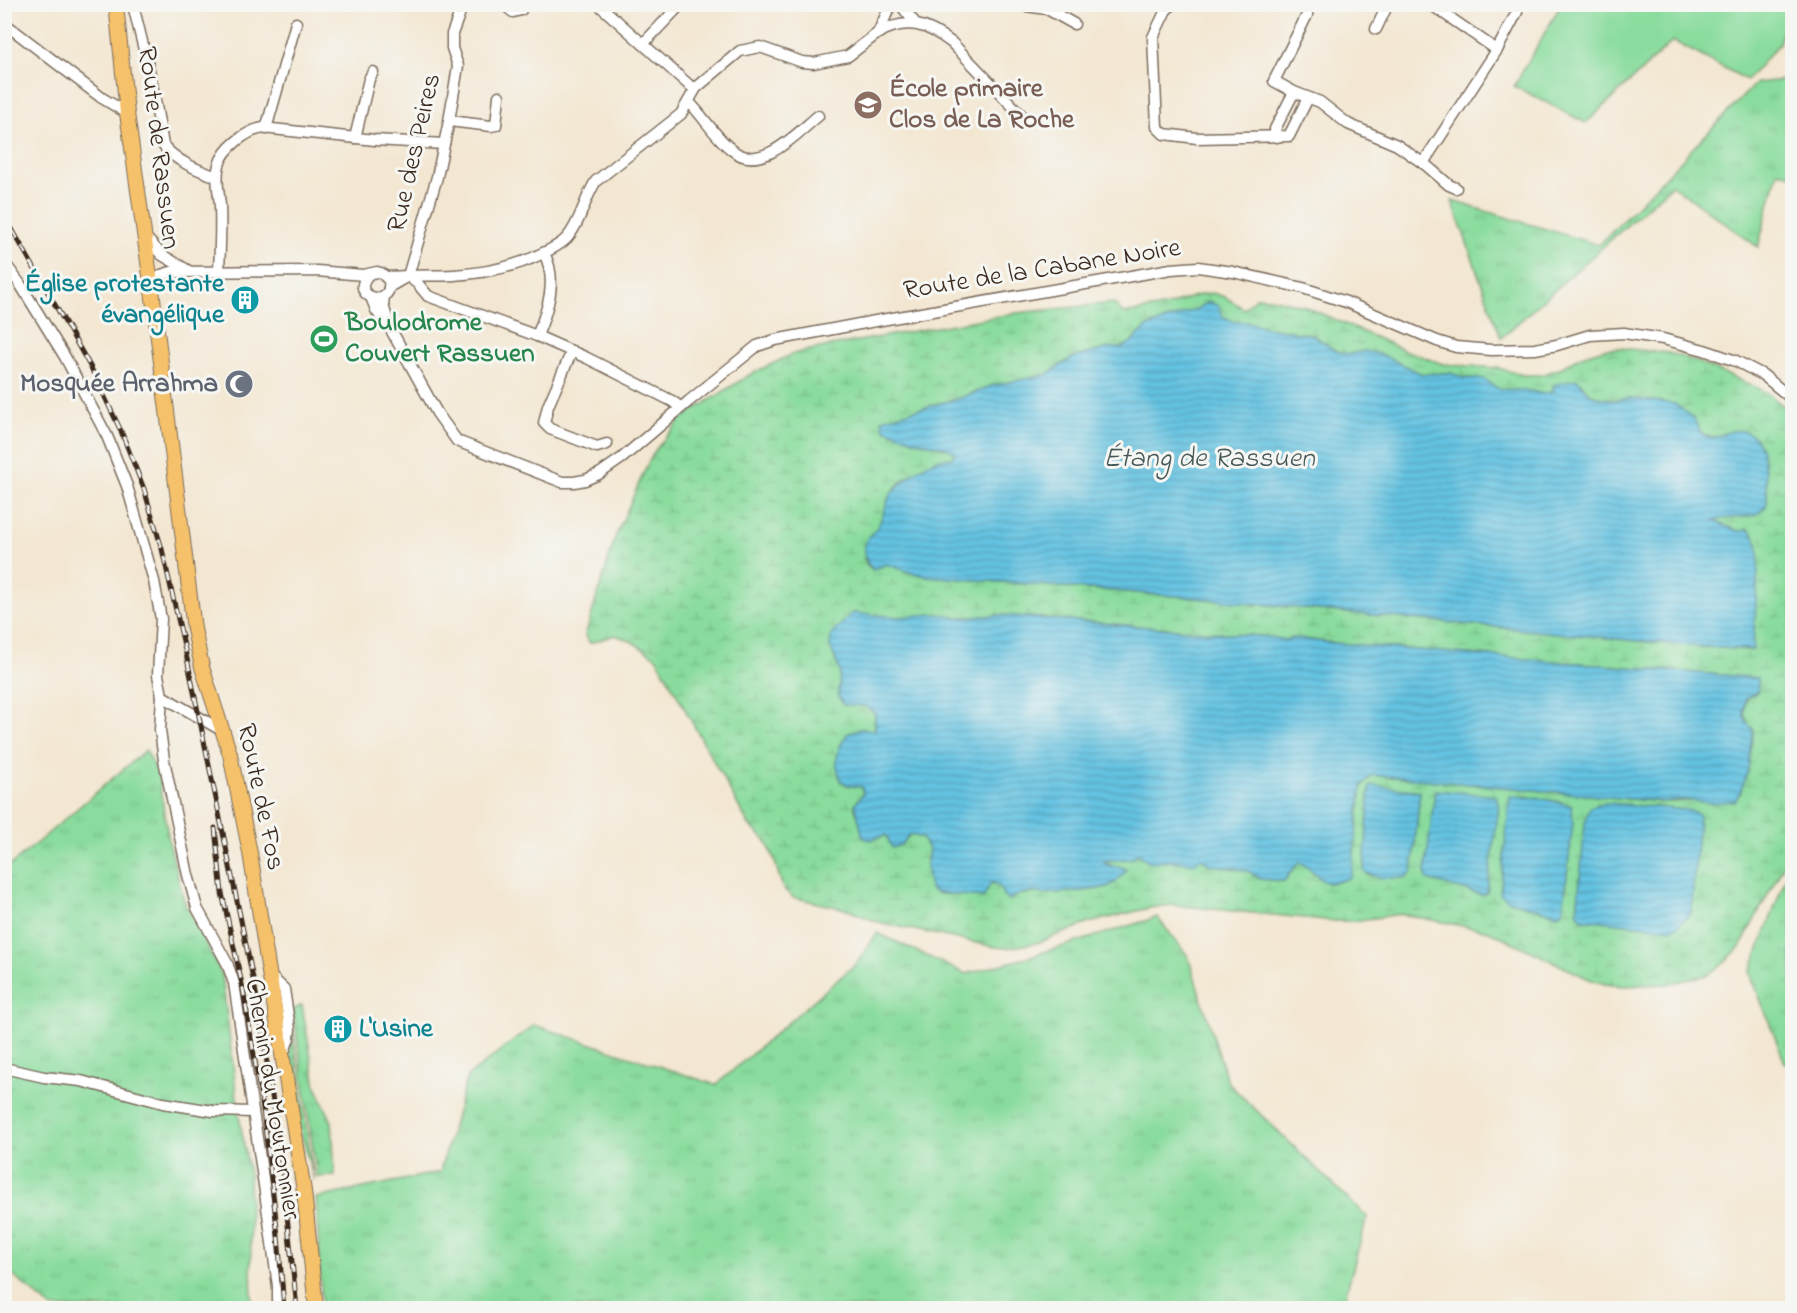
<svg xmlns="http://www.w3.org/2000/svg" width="1797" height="1313" font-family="'Indie Flower',sans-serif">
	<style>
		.grass { fill: url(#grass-tufts); stroke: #62835e; stroke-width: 1.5 }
		.wetland { fill: url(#wetland-marsh); stroke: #62835e; stroke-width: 1.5; fill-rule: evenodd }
		.garden { fill: #89dc9d; stroke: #62835e; stroke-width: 1.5 }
		.water { fill: url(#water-rules); stroke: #507680; stroke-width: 1.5 }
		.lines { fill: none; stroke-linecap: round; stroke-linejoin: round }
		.minor-casing { stroke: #7b6c5d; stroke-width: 13 }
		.major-casing { stroke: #7b6c5d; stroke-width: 16 }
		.minor { stroke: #fff; stroke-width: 10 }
		.major { stroke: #f5c16b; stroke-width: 14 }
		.rail-casing { stroke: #3b2a1e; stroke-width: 5 }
		.rail { stroke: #f6f6f2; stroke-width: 3; stroke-dasharray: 9; stroke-linecap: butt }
		.labels { text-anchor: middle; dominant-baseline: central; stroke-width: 6; stroke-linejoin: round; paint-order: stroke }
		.education-label { font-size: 27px; font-weight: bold; fill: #785e54; stroke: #f6f6f2; text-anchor: start }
		.street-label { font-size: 27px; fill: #3b2a1e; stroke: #f6f6f2 }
		.culture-label { font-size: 27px; font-weight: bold; fill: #0d838f; stroke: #f6f6f2; text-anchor: end }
		.leisure-label { font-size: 27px; font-weight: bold; fill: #27864d; stroke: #f6f6f2; text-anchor: start }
		.worship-label { font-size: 27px; font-weight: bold; fill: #5b616d; stroke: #f6f6f2; text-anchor: end }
		.water-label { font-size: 28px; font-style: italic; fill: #475859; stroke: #f6f6f2 }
	</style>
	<defs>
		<pattern id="grass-tufts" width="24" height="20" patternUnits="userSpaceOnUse" patternTransform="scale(1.5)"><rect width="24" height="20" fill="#89dc9d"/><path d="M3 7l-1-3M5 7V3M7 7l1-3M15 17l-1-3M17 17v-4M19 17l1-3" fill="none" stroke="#77bd87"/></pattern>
		<pattern id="wetland-marsh" width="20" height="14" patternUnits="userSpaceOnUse" patternTransform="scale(1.5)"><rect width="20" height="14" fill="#89dc9d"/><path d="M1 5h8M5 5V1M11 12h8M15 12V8" fill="none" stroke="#77bd87"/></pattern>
		<pattern id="water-rules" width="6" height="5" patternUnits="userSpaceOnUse" patternTransform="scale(1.5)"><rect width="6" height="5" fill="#64c3e2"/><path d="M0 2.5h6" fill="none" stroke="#549fb7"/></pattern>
	</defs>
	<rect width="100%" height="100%" fill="#f6f6f2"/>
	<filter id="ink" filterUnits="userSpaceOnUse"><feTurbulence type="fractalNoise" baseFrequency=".0167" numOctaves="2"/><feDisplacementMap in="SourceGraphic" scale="12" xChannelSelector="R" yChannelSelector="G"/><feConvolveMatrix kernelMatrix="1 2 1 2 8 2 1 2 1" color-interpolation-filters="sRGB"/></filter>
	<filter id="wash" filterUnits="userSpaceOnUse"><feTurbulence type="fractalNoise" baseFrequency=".008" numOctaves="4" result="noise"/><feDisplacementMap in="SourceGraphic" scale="24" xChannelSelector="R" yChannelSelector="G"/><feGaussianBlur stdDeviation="1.35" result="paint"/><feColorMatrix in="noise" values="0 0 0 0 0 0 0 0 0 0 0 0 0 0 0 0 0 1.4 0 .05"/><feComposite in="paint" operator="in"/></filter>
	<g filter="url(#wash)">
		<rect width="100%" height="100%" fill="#f3e7d2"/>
		<g class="grass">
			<path d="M 1792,79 L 1792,175 L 1778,171 L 1758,247 L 1672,185 L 1501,338 L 1452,201 L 1599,245 L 1756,83 Z"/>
			<path d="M 146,750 L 158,774 L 169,842 L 184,901 L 222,975 L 239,1115 L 249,1174 L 252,1308 L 52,1308 L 5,1269 L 4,871 Z"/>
			<path d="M 1792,861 L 1792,1069 L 1785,1063 L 1750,973 Z"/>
			<path d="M 1157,917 L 1188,956 L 1228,1083 L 1367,1217 L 1342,1308 L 322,1308 L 316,1198 L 440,1172 L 467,1077 L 534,1025 L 716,1085 L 857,963 L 877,933 L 966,974 L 1022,959 Z"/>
			<path d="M 302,1005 L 316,1087 L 332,1122 L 335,1176 L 317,1177 L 293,1010 Z"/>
			<path d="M 293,1033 L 314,1180 L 299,1125 L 289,1056 Z"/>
		</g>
		<path class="wetland" d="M 1212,293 L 1225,297 L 1244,309 L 1257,297 L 1271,298 L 1304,306 L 1404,350 L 1443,364 L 1498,368 L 1523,375 L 1541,375 L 1559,369 L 1581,356 L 1604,349 L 1620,348 L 1669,353 L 1690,359 L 1758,388 L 1769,394 L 1792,413 L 1792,833 L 1782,868 L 1740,947 L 1722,965 L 1707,975 L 1668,984 L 1623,986 L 1605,984 L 1589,979 L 1489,931 L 1401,914 L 1354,921 L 1336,921 L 1172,905 L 1149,908 L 1089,923 L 1037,943 L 1006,948 L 995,947 L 891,925 L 875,921 L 845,909 L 792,897 L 783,888 L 774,859 L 766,841 L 749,825 L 656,657 L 631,641 L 615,635 L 590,643 L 585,636 L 615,538 L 647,465 L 656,449 L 683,417 L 751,374 L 793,354 L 824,347 L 1016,313 L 1114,303 L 1124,314 L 1167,306 L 1195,296 ZM 1209,302 L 1222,316 L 1235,322 L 1248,322 L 1272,329 L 1286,330 L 1298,333 L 1313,335 L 1336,351 L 1349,354 L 1364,351 L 1422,374 L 1450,373 L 1465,378 L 1484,379 L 1499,389 L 1531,391 L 1543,394 L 1555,391 L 1553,386 L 1584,387 L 1590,394 L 1602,398 L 1616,400 L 1631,398 L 1693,419 L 1702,434 L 1711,438 L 1748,433 C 1767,451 1764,468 1767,493 L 1747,517 L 1726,517 L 1713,521 L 1738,531 L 1749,530 L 1752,650 L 1691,646 L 1175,596 L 926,576 L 909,572 L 886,564 L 873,570 L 867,565 L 864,557 L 869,537 L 877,529 L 886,511 L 888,499 L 895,488 L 904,479 L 925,466 L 952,459 L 955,451 L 944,447 L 916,441 L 884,429 L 882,419 L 960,398 L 994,385 L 1046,375 L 1072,358 L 1109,348 L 1121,348 L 1129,344 L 1147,327 L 1195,310 ZM 852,613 L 899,617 L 947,615 L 957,618 L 1002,615 L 1271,637 L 1285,640 L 1296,638 L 1333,643 L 1757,678 L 1758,691 L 1753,695 L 1746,699 C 1743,711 1743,722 1754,730 L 1749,751 L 1749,762 L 1740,794 L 1695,801 L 1663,802 L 1372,775 L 1362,786 L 1314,874 L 1308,866 L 1299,862 L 1284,881 L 1260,879 L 1248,871 L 1209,864 L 1201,858 L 1185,863 L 1175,861 L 1149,862 L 1138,854 L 1104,861 L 1108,865 L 1122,867 L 1097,889 L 1003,895 L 1000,887 L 990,882 L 988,889 L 971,896 L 936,893 L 926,866 L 929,850 L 922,838 L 910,834 L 901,845 L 889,840 L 886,835 L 871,840 L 855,810 L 855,804 L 863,794 L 862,787 L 850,786 L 875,731 L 875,714 L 866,706 L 854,704 L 840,682 L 840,671 L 835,659 ZM 1370,786 L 1420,791 L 1412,872 L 1406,877 L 1384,877 L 1367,875 ZM 1510,797 L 1530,797 L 1562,802 L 1557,914 L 1510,901 Z"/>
		<path class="garden" d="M 1561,5 L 1561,4 L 1790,5 L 1779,44 L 1747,80 L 1673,41 L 1586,123 L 1514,86 Z"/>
		<g class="water">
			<path d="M 1209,302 L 1219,306 L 1222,316 L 1235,322 L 1248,322 L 1272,329 L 1286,330 L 1298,333 L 1313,335 L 1336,351 L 1349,354 L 1364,351 L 1380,354 L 1422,374 L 1450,373 L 1465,378 L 1484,379 L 1499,389 L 1531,391 L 1543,394 L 1554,391 L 1553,385 L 1577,379 L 1590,394 L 1602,398 L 1616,400 L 1631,398 L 1675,404 L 1694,419 L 1702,434 L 1711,438 C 1723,435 1735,427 1747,432 C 1764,440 1764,462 1766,478 C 1766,486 1769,497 1766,506 C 1765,507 1761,511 1759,513 C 1751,519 1727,516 1714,521 L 1738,531 L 1749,530 L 1756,538 L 1759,554 L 1753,650 L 1691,646 L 1175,596 L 926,576 L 909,572 L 886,564 L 873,570 C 864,562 861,547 869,536 C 872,533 876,530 878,526 C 884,516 885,505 890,496 C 897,484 925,463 938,459 C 942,458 947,459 952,458 L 955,452 L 944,447 L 916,441 L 884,429 L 882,419 L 960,398 L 994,385 L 1046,375 L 1072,358 L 1109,348 L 1121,348 L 1129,344 L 1147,327 L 1195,310 Z"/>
			<path d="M 852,613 L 899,617 L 932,614 L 947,615 L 957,618 L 1002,615 L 1271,637 L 1285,640 L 1296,638 L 1333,643 L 1758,678 L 1758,691 L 1746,699 C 1742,711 1743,722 1754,730 C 1750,742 1750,752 1749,764 C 1747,776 1742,790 1735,801 L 1710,803 L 1681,800 L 1663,802 L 1372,775 L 1362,786 L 1351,877 C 1316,892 1324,874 1299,862 L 1284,881 L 1260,879 L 1248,871 L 1209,864 L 1201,858 L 1194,864 L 1175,861 L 1149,862 L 1138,854 L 1130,859 L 1104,861 L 1108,865 L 1122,867 L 1126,870 C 1122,876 1116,883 1109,886 C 1096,892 1060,892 1044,894 C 1032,891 1019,893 1009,900 L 1003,895 L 1000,887 L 991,882 L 984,897 L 936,893 L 930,889 L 926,866 L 929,850 L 922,838 L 910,834 L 901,845 L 892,848 L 886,835 L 871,840 L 863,838 L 855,804 L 863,794 L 862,787 L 850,786 L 840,781 L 836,761 L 840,746 L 847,734 L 859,729 L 875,730 L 875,714 L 866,706 L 843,705 L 838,695 L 840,671 L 830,646 L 831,635 Z"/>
			<path d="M 1370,785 L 1420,791 L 1412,872 L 1406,877 C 1393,878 1375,880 1364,871 Z"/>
			<path d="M 1435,790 L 1496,796 L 1499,806 L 1487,893 L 1482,895 L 1428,880 L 1425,873 Z"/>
			<path d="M 1510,796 C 1530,797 1552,799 1572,806 L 1573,822 L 1563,911 L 1557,914 L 1510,901 L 1500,894 Z"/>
			<path d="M 1609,803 L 1687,810 L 1698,813 L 1699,820 L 1691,913 L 1681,923 L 1672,929 L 1582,919 L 1577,912 L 1585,823 C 1589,805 1591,804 1609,803 Z"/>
		</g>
	</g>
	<g filter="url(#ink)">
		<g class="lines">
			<g class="minor-casing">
				<g id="minor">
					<path d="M 503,4 L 513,12 L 521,10"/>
					<path d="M 598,4 L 689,85 L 696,88"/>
					<path d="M 900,4 L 915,23"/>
					<path d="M 1012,4 L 1047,9 L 1074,24"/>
					<path d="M 1173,4 L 1166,10 L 1153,37 L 1157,127 L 1164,134 L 1197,138 L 1289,136 L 1308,98"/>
					<path d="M 1308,4 L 1307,15 L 1274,81 L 1294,92 L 1320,102 L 1348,124 L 1397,145 L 1427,166 L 1449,185 L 1456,188"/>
					<path d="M 1430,4 L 1497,50"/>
					<path d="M 134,9 L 151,78 L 163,145 C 175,161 198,170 217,177"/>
					<path d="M 4,23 L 102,98 L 127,113"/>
					<path d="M 1376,29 L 1388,4"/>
					<path d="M 878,33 C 907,17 927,24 952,43 L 1028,122"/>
					<path d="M 643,44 L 681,4"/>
					<path d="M 689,102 C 704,117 715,137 732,150 C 761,174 797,133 818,116"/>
					<path d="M 449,121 L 491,126 L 496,125 L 499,96"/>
					<path d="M 266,129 L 296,23"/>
					<path d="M 1277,137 L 1275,129 L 1294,92"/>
					<path d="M 355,138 L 369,79 L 373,72"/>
					<path d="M 1423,163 L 1497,50 L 1517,12"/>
					<path d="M 145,237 L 162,255 L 189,271"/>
					<path d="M 4,262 L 20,284 L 65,357 L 107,436 L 127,486 L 154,581 L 161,619 L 158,675 L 162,696 L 160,730 L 164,760 L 188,875 L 197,908 L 227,963 L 234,983 L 264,1185 L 278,1286 L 278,1308"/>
					<path d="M 219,271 C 220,249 221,228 220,206 C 219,192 215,178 219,165 C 224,148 246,131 263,128 L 375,140 L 444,144"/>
					<path d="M 408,276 C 423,275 439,276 454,275 C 485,273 516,267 543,253 C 552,249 560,245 567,238 C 581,222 584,199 596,181 L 681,114 L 696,88 L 740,51 L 760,47 L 802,62 L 814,63 L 848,56 L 878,33 L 891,4"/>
					<path d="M 408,276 L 418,284 L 428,296 L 537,336 L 587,358 L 672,401 L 680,407"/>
					<path d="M 408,276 L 437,177 L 449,121 L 458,66 L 452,48 L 452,34 L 463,4"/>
					<path d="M 387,277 L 408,276 L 389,287"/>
					<path d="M 152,290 L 161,275 L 171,272 L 317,271 L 363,275 L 377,272 L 381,273 L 389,280 C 394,310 348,298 368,275"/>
					<path d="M 384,296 L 383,305 L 390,328 L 437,413 L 457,441 L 562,482 L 574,482 L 585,480 L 599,474 L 622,458 L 689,401 L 757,346 L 775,340 L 870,322 L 1171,269 L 1198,267 L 1233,272 L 1303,288 L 1346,302 L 1437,341 L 1456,347 L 1491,350 L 1535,349 L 1557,345 L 1590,335 L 1624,333 L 1663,339 L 1704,350 L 1736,361 L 1763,375 L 1792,399"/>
					<path d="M 371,297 L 376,310 L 385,323"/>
					<path d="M 537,336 C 548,309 558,280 544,253"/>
					<path d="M 572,351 L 548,406 L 544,423 L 550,429 L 597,447 L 607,444"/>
					<path d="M 162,696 L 223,731"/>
					<path d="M 269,975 L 284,989 L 290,1029 L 289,1038 L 285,1049 L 282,1052"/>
					<path d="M 4,1068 L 44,1077 L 81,1081 L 163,1103 L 213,1111 L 253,1112"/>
				</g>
			</g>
			<g class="major-casing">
				<path id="major" d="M 116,4 L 127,113 L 152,290 L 194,629 L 202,667 L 230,754 L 250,853 L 304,1191 L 316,1308"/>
			</g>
			<use href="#minor" class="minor"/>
			<use href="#major" class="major"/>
			<g class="rail-casing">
				<g id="rail">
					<path d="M 4,215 L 91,368 L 121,431 L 144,489 L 162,549 L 188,663 L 258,1003 L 279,1142 L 297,1308"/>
					<path d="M 215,828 L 222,893 L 243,989 L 263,1109 L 278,1236 L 284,1308"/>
				</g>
			</g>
			<use href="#rail" class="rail"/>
		</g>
	</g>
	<defs>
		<g id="school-disc" transform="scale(1.5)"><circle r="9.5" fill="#8d6e63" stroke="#f6f6f2"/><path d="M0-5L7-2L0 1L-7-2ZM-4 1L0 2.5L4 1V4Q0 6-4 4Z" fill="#fff"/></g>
		<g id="building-disc" transform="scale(1.5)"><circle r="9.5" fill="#0f9aa8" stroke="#f6f6f2"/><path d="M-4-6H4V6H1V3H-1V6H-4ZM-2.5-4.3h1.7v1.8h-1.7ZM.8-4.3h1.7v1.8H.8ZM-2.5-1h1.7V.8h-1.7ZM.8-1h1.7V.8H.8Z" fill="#fff"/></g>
		<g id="stadium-disc" transform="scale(1.5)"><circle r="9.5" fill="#2e9e5b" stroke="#f6f6f2"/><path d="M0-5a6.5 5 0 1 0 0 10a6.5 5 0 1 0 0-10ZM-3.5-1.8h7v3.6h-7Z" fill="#fff"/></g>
		<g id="mosque-disc" transform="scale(1.5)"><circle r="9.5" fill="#6b7280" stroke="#f6f6f2"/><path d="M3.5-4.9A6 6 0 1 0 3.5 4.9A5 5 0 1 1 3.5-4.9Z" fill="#fff"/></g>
	</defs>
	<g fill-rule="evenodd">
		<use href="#school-disc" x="868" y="105"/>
		<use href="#building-disc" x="245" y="300"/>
		<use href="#stadium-disc" x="324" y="339"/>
		<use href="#mosque-disc" x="239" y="384"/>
		<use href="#building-disc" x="338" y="1029"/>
	</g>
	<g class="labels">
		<g class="education-label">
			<text x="889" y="89">École primaire<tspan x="889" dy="31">Clos de La Roche</tspan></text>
		</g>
		<g class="street-label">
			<text transform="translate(158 148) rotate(83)">Route de Rassuen</text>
			<text transform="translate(415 153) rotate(-77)">Rue des Peires</text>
			<text transform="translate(1042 270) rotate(-9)">Route de la Cabane Noire</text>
			<text transform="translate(260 797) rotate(78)">Route de Fos</text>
			<text transform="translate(272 1099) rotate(81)">Chemin du Moutonnier</text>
		</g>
		<g class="culture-label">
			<text x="224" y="284">Église protestante<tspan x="224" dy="31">évangélique</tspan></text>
			<text x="359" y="1029" text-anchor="start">L'Usine</text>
		</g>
		<g class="leisure-label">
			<text x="345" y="323">Boulodrome<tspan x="345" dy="31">Couvert Rassuen</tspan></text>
		</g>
		<g class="worship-label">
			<text x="218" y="384">Mosquée Arrahma</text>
		</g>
		<g class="water-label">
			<text x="1209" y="459">Étang de Rassuen</text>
		</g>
	</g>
	<rect width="1797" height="1313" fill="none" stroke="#f6f6f2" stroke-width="24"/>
</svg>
